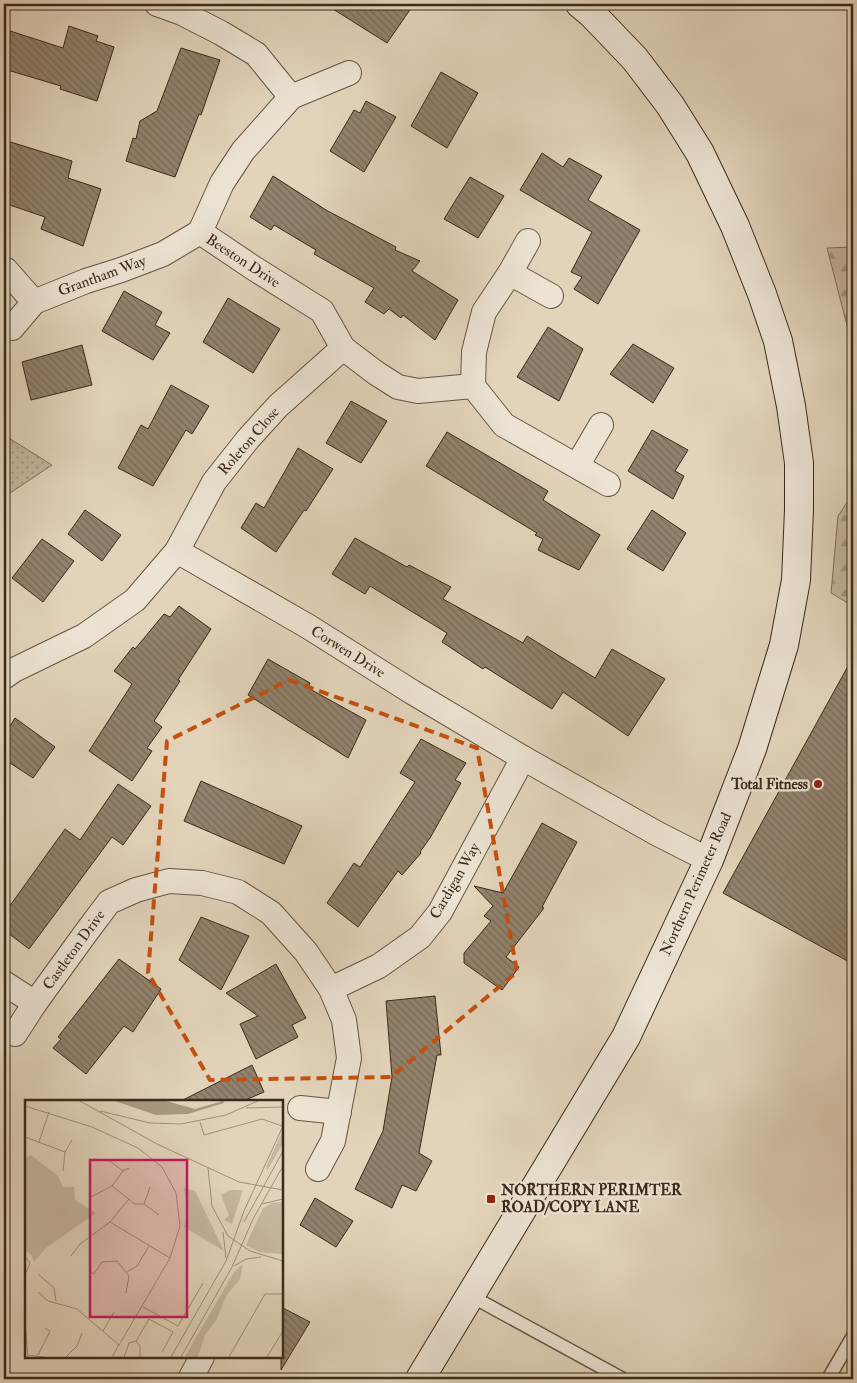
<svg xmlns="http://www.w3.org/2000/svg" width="857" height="1383" font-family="'IM FELL Double Pica',serif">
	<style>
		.grass { fill: url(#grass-dots); stroke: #80705c }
		.forest { fill: url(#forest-firs); stroke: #80705c }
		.building { fill: url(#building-back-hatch); stroke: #3b2a19 }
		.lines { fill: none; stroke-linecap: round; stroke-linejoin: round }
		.lane-casing { stroke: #655442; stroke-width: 15 }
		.street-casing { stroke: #655442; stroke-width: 26 }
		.secondary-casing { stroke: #3b2a19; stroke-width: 30 }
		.lane { stroke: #ece3d3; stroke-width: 12 }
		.street { stroke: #ece3d3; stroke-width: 24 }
		.secondary { stroke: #ece3d3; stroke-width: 28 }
		.marked { fill: none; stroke: #c5500f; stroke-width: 4; stroke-dasharray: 10 6; stroke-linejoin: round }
		.poi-dot { fill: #8f2418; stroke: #ece3d3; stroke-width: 2 }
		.labels { text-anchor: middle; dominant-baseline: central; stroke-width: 4.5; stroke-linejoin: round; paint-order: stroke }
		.street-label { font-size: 15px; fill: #3b2a19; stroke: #ece3d3 }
		.poi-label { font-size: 15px; font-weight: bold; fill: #3b2a19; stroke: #ece3d3; text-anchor: end }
		.inset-road { fill: none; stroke: #9f907a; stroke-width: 1 }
		.view { fill: #c2185b; fill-opacity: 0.15; stroke: #c2185b; stroke-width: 2.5 }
		.inset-edge { fill: none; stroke: #3b2a19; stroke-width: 2.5 }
	</style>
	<defs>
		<pattern id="grass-dots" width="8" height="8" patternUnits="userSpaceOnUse" patternTransform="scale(1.25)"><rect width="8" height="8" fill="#c6b79f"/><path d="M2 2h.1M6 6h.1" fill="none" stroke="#a29581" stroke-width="1.8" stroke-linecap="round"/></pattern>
		<pattern id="forest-firs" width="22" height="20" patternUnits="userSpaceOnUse" patternTransform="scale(1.25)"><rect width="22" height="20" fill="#c6b79f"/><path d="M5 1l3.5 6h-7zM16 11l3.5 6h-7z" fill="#a29581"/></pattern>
		<pattern id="building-back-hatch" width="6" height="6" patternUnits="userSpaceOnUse" patternTransform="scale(1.25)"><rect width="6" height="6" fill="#92826d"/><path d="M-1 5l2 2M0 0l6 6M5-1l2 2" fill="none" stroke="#786b59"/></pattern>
	</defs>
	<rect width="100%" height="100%" fill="#e2d4bb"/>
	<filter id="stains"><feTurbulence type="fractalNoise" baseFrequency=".004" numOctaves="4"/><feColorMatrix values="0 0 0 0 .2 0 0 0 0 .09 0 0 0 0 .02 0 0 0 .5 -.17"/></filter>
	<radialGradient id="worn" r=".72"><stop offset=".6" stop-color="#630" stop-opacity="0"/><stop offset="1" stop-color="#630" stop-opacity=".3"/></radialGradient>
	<path class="grass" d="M 4,435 L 52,465 L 4,497 Z"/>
	<g class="forest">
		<path d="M 853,247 L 853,356 L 850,337 L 827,248 Z"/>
		<path d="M 853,494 L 853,606 L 831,593 L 838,516 Z"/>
	</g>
	<g class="building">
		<path d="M 325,4 L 414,4 L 387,43 Z"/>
		<path d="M 69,26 L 98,36 L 96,41 L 114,47 L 97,101 L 60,89 L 61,86 L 4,69 L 4,29 L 63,48 Z"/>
		<path d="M 181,48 L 220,60 L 201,115 L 199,114 L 175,177 L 126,161 L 133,138 L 136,139 L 140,121 L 157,111 Z"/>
		<path d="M 441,72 L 478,93 L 447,148 L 411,126 Z"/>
		<path d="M 366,101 L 396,117 L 364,172 L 330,151 L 354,110 L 360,113 Z"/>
		<path d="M 4,140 L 72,161 L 68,178 L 101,189 L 83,246 L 41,229 L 45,217 L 4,203 Z"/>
		<path d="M 542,153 L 563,167 L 569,158 L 602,176 L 588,200 L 640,230 L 598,304 L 574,289 L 582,277 L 571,272 L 592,232 L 520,190 Z"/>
		<path d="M 273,176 L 326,210 L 396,247 L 395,250 L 420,261 L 412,271 L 458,300 L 435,340 L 403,315 L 401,318 L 389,309 L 384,314 L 365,302 L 374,288 L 314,254 L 316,250 L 274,225 L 271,230 L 250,217 Z"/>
		<path d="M 470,177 L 504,196 L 478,238 L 444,219 Z"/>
		<path d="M 124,291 L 162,312 L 155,325 L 170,333 L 153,360 L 102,331 Z"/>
		<path d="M 228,298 L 280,329 L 253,373 L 203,342 Z"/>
		<path d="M 548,327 L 583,349 L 559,401 L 517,377 Z"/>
		<path d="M 633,344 L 674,368 L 653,403 L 610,374 Z"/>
		<path d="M 82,345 L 92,385 L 31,400 L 22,362 Z"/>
		<path d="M 171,385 L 209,406 L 192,434 L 186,430 L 153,486 L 118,468 L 141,425 L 148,429 Z"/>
		<path d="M 351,401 L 387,421 L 361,463 L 326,443 Z"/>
		<path d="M 652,430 L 688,450 L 675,471 L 684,476 L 673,499 L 628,471 Z"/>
		<path d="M 447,432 L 548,491 L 543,500 L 600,535 L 579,570 L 538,550 L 543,539 L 535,535 L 537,533 L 426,466 Z"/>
		<path d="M 298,448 L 333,469 L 306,511 L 304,510 L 276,552 L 241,528 L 256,503 L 264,508 Z"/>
		<path d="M 85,510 L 121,535 L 102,561 L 68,534 Z"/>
		<path d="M 652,510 L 686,533 L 663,571 L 627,549 Z"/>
		<path d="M 355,538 L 407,567 L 409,565 L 451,587 L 443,599 L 523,643 L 527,636 L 595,678 L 612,649 L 665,679 L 628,736 L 563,692 L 552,709 L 485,667 L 483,669 L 442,642 L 447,633 L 370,586 L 365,594 L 332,574 Z"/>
		<path d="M 42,539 L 74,561 L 43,602 L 12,578 Z"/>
		<path d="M 179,606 L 211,629 L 178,680 L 180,681 L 154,721 L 162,727 L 147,748 L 152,751 L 132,781 L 89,751 L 132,684 L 114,671 L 133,647 L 135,649 L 164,614 L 170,617 Z"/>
		<path d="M 853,657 L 853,964 L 723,893 Z"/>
		<path d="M 268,659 L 310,683 L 308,688 L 366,720 L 348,758 L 248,695 Z"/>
		<path d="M 15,718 L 55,747 L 33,778 L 4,759 L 4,736 Z"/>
		<path d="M 421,739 L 466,763 L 455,780 L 461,783 L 430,838 L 420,852 L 421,853 L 402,875 L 398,871 L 358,927 L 327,903 L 354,863 L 360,867 L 415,782 L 400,773 Z"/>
		<path d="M 201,781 L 302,826 L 284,864 L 184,821 Z"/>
		<path d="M 118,784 L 151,806 L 123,845 L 112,837 L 29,949 L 4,930 L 4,914 L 65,829 L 80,840 Z"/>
		<path d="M 542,823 L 577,842 L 542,907 L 544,908 L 506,957 L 519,967 L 502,990 L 464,963 L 464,953 L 491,921 L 484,916 L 493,906 L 474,886 L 503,893 Z"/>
		<path d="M 201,917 L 249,936 L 221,990 L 179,960 Z"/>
		<path d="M 119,959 L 161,989 L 133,1032 L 124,1026 L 86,1074 L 53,1048 L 61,1039 L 58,1037 Z"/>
		<path d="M 276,964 L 306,1018 L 292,1025 L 298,1037 L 256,1059 L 240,1024 L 258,1016 L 226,993 Z"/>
		<path d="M 435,996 L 441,1055 L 437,1055 L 419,1153 L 432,1161 L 416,1191 L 402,1185 L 392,1208 L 355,1189 L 383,1131 L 392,1077 L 386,1001 Z"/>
		<path d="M 252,1065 L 264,1092 L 241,1102 L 179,1102 Z"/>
		<path d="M 315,1198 L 353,1221 L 336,1247 L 300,1225 Z"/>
		<path d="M 281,1307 L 310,1322 L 281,1370 Z"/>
	</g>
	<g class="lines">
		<g class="lane-casing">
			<g id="lane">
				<path d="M 471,1296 L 623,1379"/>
				<path d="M 828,1379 L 853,1336"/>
			</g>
		</g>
		<g class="street-casing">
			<g id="street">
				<path d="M 157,4 L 182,13 L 221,33 L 256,54 L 291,97"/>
				<path d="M 200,232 L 255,269 L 322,311 L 343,348 L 376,373 L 398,387 L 418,391 L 473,386"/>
				<path d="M 200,232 L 222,183 L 243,151 L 291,97 L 349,73"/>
				<path d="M 528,241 L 510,273 L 484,312 L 474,352 L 473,386 L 504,425 L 608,484"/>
				<path d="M 6,270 L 34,302"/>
				<path d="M 510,273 L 551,296"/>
				<path d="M 12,328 L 34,302 L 86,281 L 121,270 L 163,254 L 200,232"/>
				<path d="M 577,466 L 601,425"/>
				<path d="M 177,551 L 214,482 L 248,439 L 278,406 L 343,348"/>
				<path d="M 4,677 L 14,670 L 84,636 L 135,600 L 177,551 L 309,627 L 412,692 L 523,758 L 656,833 L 709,860"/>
				<path d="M 4,983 L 35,1003 L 85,934 L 109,902 L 136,890 L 169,881 L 202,883 L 238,892 L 271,913 L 306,952 L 331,989 L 344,1020 L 349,1058 L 333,1141 L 318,1169"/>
				<path d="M 331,989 L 379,966 L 420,937 L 440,912 L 523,758"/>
				<path d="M 15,1034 L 35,1003"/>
				<path d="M 300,1108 L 339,1112"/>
				<path d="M 190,1379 L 202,1357"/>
			</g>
		</g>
		<g class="secondary-casing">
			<path id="secondary" d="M 420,1379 L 626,1037 L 709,860 L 752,749 L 784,645 L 796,580 L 799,510 L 799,463 L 791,406 L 778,341 L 762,294 L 735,226 L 700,153 L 670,105 L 635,59 L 592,14 L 580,4"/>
		</g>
		<use href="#lane" class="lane"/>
		<use href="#street" class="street"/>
		<use href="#secondary" class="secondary"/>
	</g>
	<path class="marked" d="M 289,680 L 477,748 L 517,972 L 391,1077 L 210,1080 L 148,973 L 167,741 Z"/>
	<g class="poi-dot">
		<circle cx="818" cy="784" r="5"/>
		<rect x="486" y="1194" width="10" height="10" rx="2.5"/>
	</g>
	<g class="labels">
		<g class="street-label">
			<text transform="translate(243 261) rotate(33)">Beeston Drive</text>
			<text transform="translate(102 276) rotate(-20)">Grantham Way</text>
			<text transform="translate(249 441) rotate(-49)">Roleton Close</text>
			<text transform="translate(348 652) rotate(32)">Corwen Drive</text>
			<text transform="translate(455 881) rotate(-60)">Cardigan Way</text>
			<text transform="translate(696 884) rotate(-66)">Northern Perimeter Road</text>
			<text transform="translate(74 950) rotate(-54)">Castleton Drive</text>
		</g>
		<g class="poi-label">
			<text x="808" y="784">Total Fitness</text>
			<text x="501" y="1190" text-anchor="start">NORTHERN PERIMTER<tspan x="501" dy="17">ROAD/COPY LANE</tspan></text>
		</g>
	</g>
	<g transform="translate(25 1100)">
		<rect width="258" height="258" fill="#e2d4bb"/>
		<path d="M 257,32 L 257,45 L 242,71 L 242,65 ZM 6,55 L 33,76 L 38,87 L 49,87 L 50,100 L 71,113 L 21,148 L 9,162 L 6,154 L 0,151 L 0,58 ZM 257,102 L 257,154 L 235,152 L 221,145 L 238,108 L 247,103 Z" fill="#c6b79f"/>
		<path d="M 11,72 L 18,75 L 24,96 L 0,135 L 0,81 ZM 159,88 L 170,91 L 199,151 L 159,127 L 163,113 ZM 205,90 L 218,90 L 207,124 L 199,120 L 204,115 L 196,95 ZM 250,103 L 257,105 L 257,137 L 248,137 L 239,131 L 240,119 ZM 218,164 L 215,179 L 201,196 L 192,219 L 180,235 L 173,257 L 160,257 L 209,172 Z" fill="#c6b79f"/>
		<path d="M 87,0 L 141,1 L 170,9 L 198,1 L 199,3 L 163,14 L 131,15 Z" fill="#a99a84"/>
		<path class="inset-road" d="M 53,0 L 132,44 L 214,82 L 258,90M 0,6 L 67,27 L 113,48 L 137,67 L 151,93 L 155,126 L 145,158 L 87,257M 221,8 L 258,7M 75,11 L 125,23 L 156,24 L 201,15 L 235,0M 175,22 L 179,35 L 237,19 L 257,26M 0,37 L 40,52M 14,42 L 24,12M 69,59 L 85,61 L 98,71M 183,68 L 187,106 L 203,136 L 225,151 L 258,161M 38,71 L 40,52 L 47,40M 87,86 L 110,104 L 119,104M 87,86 L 98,71 L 104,68M 125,87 L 119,104 L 134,115M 66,97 L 87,86M 237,104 L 258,99M 85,122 L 104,99M 219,122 L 258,51M 198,132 L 201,158M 0,156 L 5,163 L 0,175M 46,156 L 55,144 L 85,122 L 145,158M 209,166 L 221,159 L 236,157M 64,171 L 69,174 L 77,162 L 92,161 L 104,176 L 101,193M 102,172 L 112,166 L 124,146M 13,174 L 29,188 L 31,201M 13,192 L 23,201 L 52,209 L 94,245M 118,207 L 153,226 L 178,183M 0,223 L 3,257M 78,231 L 89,212M 111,241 L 115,246 L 115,257M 3,255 L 19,257M 13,255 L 25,231 L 20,228M 41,257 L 52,246 L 57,233M 99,257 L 104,243 L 111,241 L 124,219 L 148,232 L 137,252M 146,257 L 201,161 L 219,111 L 258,26M 156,257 L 207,167 L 228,119 L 258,66M 204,257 L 240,194 L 258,194M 242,257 L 258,231"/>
		<path class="view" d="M 65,60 L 162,60 L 162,217 L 65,217 Z"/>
		<rect width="258" height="258" class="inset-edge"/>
	</g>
	<rect width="857" height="1383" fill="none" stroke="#e2d4bb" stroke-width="20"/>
	<rect x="5" y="5" width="847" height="1373" fill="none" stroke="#3b2a19" stroke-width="2.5"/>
	<rect x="10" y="10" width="837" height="1363" fill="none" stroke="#3b2a19"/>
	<rect width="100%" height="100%" filter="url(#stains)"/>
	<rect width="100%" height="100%" fill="url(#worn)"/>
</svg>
